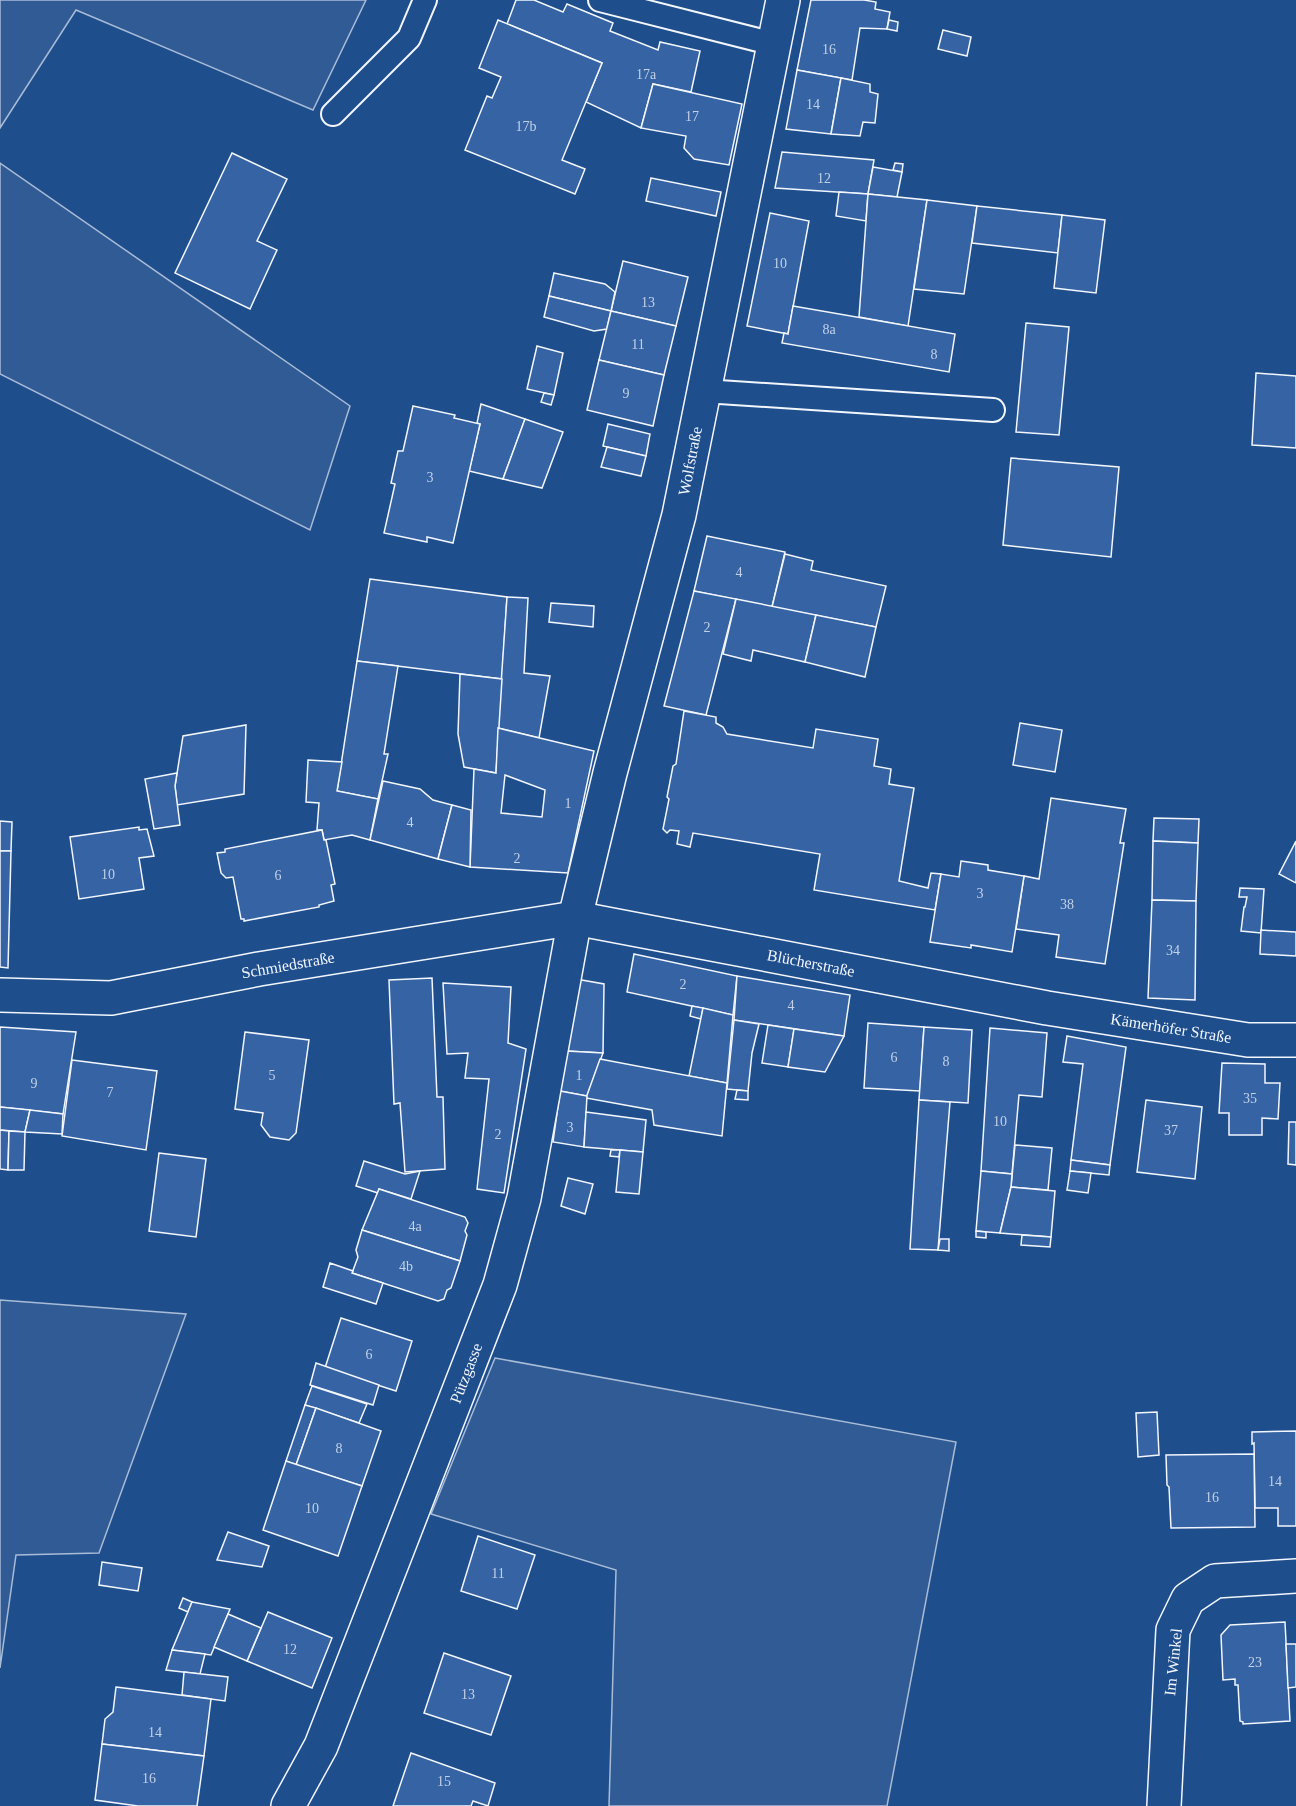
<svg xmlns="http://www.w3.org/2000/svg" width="1296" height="1806" font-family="'Times New Roman',serif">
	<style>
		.built { fill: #305b95; stroke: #a8bbd7; stroke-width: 1.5 }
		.building { fill: #3563a3; stroke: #f2f6ff; stroke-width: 1.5; fill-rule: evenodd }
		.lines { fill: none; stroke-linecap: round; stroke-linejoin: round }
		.lane-casing { stroke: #f2f6ff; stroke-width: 26 }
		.street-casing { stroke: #f2f6ff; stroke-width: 36 }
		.lane { stroke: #1f4e8c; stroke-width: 22 }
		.street { stroke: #1f4e8c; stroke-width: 33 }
		.labels { text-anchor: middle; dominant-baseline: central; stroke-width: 4.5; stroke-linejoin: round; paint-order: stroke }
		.number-label { font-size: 14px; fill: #c3d1e8 }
		.street-label { font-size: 16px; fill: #f2f6ff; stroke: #1f4e8c }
	</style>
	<rect width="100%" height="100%" fill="#1f4e8c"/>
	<g class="built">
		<path d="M 0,0 L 366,0 L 313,110 L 76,10 L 0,128 Z"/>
		<path d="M 0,163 L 350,406 L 310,530 L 0,374 Z"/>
		<path d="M 0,1300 L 186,1314 L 99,1553 L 16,1555 L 0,1668 Z"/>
		<path d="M 495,1358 L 956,1442 L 887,1806 L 609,1806 L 616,1570 L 431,1514 Z"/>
	</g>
	<g class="building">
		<path d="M 516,0 L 534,0 L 563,12 L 567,4 L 613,23 L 610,31 L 658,50 L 660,42 L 700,51 L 691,92 L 653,84 L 641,128 L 586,102 L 602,63 L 507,24 Z"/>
		<path d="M 811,0 L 864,0 L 876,2 L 875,9 L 890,12 L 887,29 L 860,28 L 852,80 L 797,70 Z"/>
		<path d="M 498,20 L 602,63 L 562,160 L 585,169 L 575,194 L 465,150 L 487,96 L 492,98 L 501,77 L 479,68 Z"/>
		<path d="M 889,20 L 898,22 L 897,31 L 887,29 Z"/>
		<path d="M 943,30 L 971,37 L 967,56 L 938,49 Z"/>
		<path d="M 797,70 L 841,78 L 831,134 L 786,129 Z"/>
		<path d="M 841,78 L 870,84 L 870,92 L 878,94 L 875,123 L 863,122 L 860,136 L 831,134 Z"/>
		<path d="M 653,84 L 742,104 L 729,165 L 694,159 L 684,148 L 686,136 L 641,128 Z"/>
		<path d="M 782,152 L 874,160 L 868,194 L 775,188 Z"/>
		<path d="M 232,153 L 287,179 L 257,241 L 277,250 L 250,309 L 175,273 Z"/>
		<path d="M 895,163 L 903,164 L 902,172 L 893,170 Z"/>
		<path d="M 873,167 L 902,172 L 897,197 L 868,194 Z"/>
		<path d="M 651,178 L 721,192 L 716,216 L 646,201 Z"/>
		<path d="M 839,192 L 868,194 L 866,221 L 836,216 Z"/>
		<path d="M 868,194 L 927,200 L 908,326 L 859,317 Z"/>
		<path d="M 927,200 L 977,206 L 964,294 L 914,289 Z"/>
		<path d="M 977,206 L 1062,215 L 1058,253 L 972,243 Z"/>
		<path d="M 770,213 L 809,221 L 788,334 L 747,326 Z"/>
		<path d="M 1062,215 L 1105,220 L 1096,293 L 1054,288 Z"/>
		<path d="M 623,261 L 688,277 L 676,326 L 611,311 Z"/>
		<path d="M 554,273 L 605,284 L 615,292 L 611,311 L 549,296 Z"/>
		<path d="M 549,296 L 611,311 L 607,329 L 594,331 L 544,317 Z"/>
		<path d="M 793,306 L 955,334 L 949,372 L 782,343 L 784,333 L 788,334 Z"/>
		<path d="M 611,311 L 676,326 L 664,375 L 599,360 Z"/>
		<path d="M 1026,323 L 1069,327 L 1059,435 L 1016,432 Z"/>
		<path d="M 537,346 L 563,353 L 554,395 L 527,389 Z"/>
		<path d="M 599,360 L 664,375 L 653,426 L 587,410 Z"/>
		<path d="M 1256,373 L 1296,376 L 1296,448 L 1252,445 Z"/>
		<path d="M 544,393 L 554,395 L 551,405 L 541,402 Z"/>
		<path d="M 481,404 L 525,419 L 503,479 L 469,471 L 480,424 L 477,423 Z"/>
		<path d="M 413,406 L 455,415 L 454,418 L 480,424 L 453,543 L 427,537 L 427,542 L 384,533 L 395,484 L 391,483 L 398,451 L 403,451 Z"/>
		<path d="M 525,419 L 563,432 L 542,488 L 503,479 Z"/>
		<path d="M 608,424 L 650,434 L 646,456 L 603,446 Z"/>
		<path d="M 607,447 L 646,456 L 641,476 L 601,467 Z"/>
		<path d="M 1011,458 L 1119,467 L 1111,557 L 1003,545 Z"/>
		<path d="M 707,536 L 785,552 L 772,607 L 694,591 Z"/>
		<path d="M 785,554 L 813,561 L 811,570 L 886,586 L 876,627 L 772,607 Z"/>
		<path d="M 370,579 L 507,597 L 502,679 L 357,661 Z"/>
		<path d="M 694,591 L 736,599 L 706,715 L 664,706 Z"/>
		<path d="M 507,597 L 528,598 L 524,673 L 550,676 L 539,738 L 498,728 Z"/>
		<path d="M 736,599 L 816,615 L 805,662 L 753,650 L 751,661 L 723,654 Z"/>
		<path d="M 551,603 L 594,606 L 593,627 L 549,622 Z"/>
		<path d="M 816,615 L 876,627 L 865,677 L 805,662 Z"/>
		<path d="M 357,661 L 398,666 L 384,754 L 388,754 L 378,799 L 337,791 Z"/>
		<path d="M 460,674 L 502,679 L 496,773 L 464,767 L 458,734 Z"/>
		<path d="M 684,711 L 716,717 L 716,723 L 723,727 L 727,734 L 813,748 L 816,729 L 878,739 L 874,766 L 891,769 L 889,784 L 914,788 L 899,881 L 928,888 L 931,873 L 941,874 L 935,910 L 814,890 L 820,854 L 693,833 L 690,847 L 677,844 L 679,831 L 670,830 L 667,833 L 663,829 L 669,799 L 667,797 L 673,766 L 676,764 Z"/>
		<path d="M 1020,723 L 1062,730 L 1055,772 L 1013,765 Z"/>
		<path d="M 246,725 L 244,794 L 177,805 L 175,786 L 183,736 Z"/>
		<path d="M 498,728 L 594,751 L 568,873 L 470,867 L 474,769 L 496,773 ZM 505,775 L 545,790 L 542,817 L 501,813 Z"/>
		<path d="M 308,760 L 342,762 L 337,791 L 378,799 L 370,840 L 352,835 L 324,840 L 322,830 L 317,830 L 319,803 L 306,802 Z"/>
		<path d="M 177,773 L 175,786 L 180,825 L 154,829 L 145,779 Z"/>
		<path d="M 383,781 L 420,789 L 433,800 L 452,805 L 438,859 L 370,840 Z"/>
		<path d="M 1051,798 L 1126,809 L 1120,843 L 1124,843 L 1105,964 L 1056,957 L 1059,935 L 1016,929 L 1024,876 L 1039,879 Z"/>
		<path d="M 452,805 L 471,810 L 470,867 L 438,859 Z"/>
		<path d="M 1154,818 L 1199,819 L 1198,843 L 1153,841 Z"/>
		<path d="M 0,821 L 12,822 L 11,851 L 0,851 Z"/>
		<path d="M 139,827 L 139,830 L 147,829 L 154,856 L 139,858 L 144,889 L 79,899 L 70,837 Z"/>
		<path d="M 322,830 L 324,840 L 326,840 L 335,884 L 331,885 L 334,901 L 319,905 L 319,907 L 244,921 L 244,919 L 241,919 L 233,877 L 226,878 L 221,873 L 217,853 L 225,852 L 225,849 Z"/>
		<path d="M 1153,841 L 1198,843 L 1196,901 L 1152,900 Z"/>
		<path d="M 1296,841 L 1296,883 L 1279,874 Z"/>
		<path d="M 0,851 L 11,851 L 8,968 L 0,967 Z"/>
		<path d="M 961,861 L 988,865 L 988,870 L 1024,876 L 1012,952 L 971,945 L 971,948 L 930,942 L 941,874 L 959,877 Z"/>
		<path d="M 1240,888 L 1264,889 L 1261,933 L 1241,931 L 1244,907 L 1245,907 L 1247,897 L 1239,897 Z"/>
		<path d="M 1152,900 L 1196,901 L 1195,1000 L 1148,998 Z"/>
		<path d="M 1261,930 L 1296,932 L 1296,956 L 1260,954 Z"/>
		<path d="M 634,954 L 737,976 L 733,1015 L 627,992 Z"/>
		<path d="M 737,976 L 850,995 L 844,1036 L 734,1020 Z"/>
		<path d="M 432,978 L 437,1097 L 443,1097 L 445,1169 L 405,1172 L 400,1103 L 394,1104 L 389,980 Z"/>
		<path d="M 576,979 L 604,984 L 603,1053 L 566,1051 Z"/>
		<path d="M 443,983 L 511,987 L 508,1043 L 526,1049 L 504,1193 L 477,1189 L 489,1079 L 465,1078 L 468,1053 L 447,1054 Z"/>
		<path d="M 692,1006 L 703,1008 L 701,1019 L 690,1016 Z"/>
		<path d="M 703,1008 L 733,1015 L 727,1083 L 689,1076 Z"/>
		<path d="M 734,1020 L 759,1024 L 752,1053 L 748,1091 L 727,1089 Z"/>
		<path d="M 868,1023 L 924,1027 L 920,1091 L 864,1088 Z"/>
		<path d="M 768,1025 L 794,1029 L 788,1067 L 762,1063 Z"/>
		<path d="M 0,1027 L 76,1032 L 63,1114 L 0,1107 Z"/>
		<path d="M 924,1027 L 972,1030 L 968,1103 L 919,1100 Z"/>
		<path d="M 990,1028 L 1047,1033 L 1042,1097 L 1019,1095 L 1012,1174 L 981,1171 Z"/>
		<path d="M 794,1029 L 844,1036 L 825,1072 L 788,1067 Z"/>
		<path d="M 245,1032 L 309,1040 L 296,1133 L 289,1140 L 270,1137 L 261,1125 L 263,1113 L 235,1109 Z"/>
		<path d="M 1067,1036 L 1126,1047 L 1110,1165 L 1071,1160 L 1083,1064 L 1063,1062 Z"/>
		<path d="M 566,1051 L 603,1053 L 587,1096 L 560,1091 Z"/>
		<path d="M 600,1059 L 727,1083 L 722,1136 L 654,1125 L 652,1110 L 586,1098 Z"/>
		<path d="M 72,1060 L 157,1071 L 146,1150 L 62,1136 Z"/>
		<path d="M 1222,1063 L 1265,1064 L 1265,1083 L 1280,1083 L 1278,1119 L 1262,1118 L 1262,1135 L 1229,1135 L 1229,1113 L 1219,1113 Z"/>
		<path d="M 737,1090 L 748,1091 L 748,1100 L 735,1099 Z"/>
		<path d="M 560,1091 L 587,1096 L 584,1147 L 553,1142 Z"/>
		<path d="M 919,1100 L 950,1102 L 938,1250 L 910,1249 Z"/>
		<path d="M 1146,1100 L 1202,1107 L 1195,1179 L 1137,1172 Z"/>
		<path d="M 0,1107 L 30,1110 L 25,1132 L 0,1130 Z"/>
		<path d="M 30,1110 L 63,1114 L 62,1134 L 25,1132 Z"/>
		<path d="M 586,1112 L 646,1120 L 643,1152 L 584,1147 Z"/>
		<path d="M 1289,1122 L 1296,1122 L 1296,1165 L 1288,1164 Z"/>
		<path d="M 0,1130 L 9,1131 L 8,1170 L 0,1169 Z"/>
		<path d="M 9,1131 L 25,1132 L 24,1170 L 8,1170 Z"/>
		<path d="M 1015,1145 L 1052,1148 L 1048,1190 L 1011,1187 Z"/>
		<path d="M 611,1150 L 620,1150 L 619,1157 L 610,1156 Z"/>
		<path d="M 620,1150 L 643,1152 L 639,1194 L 616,1192 Z"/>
		<path d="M 159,1153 L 206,1159 L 196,1237 L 149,1231 Z"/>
		<path d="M 1071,1160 L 1110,1165 L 1109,1175 L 1070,1171 Z"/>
		<path d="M 364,1161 L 405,1174 L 420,1171 L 411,1199 L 379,1189 L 378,1193 L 356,1186 Z"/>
		<path d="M 981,1171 L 1012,1174 L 1011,1187 L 1000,1233 L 976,1231 Z"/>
		<path d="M 1070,1171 L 1091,1173 L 1088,1193 L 1067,1190 Z"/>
		<path d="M 568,1178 L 593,1184 L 585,1214 L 561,1206 Z"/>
		<path d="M 1011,1187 L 1055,1191 L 1051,1237 L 1000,1233 Z"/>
		<path d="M 379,1189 L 465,1217 L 468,1223 L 465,1231 L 467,1235 L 460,1261 L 362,1230 Z"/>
		<path d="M 362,1230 L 460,1261 L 451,1288 L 447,1290 L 444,1299 L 438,1301 L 352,1273 L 358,1257 L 356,1250 Z"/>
		<path d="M 976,1231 L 986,1232 L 986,1238 L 976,1237 Z"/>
		<path d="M 1022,1235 L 1051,1237 L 1050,1247 L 1021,1245 Z"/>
		<path d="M 940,1239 L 949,1239 L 949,1251 L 938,1250 Z"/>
		<path d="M 330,1263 L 353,1271 L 352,1273 L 383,1283 L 376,1304 L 323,1287 Z"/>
		<path d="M 341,1318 L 412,1341 L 396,1391 L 325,1368 Z"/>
		<path d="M 316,1363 L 379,1385 L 373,1405 L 310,1385 Z"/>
		<path d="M 312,1386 L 367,1404 L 359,1423 L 305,1405 Z"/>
		<path d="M 305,1405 L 316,1408 L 296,1465 L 286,1461 Z"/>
		<path d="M 316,1408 L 381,1431 L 362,1486 L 296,1465 Z"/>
		<path d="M 1157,1412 L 1159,1455 L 1138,1457 L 1136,1413 Z"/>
		<path d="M 1296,1431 L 1296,1526 L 1278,1526 L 1278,1508 L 1255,1508 L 1254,1443 L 1252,1444 L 1252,1432 Z"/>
		<path d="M 1254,1454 L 1255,1527 L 1171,1528 L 1169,1487 L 1167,1485 L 1166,1455 Z"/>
		<path d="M 286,1461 L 362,1486 L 338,1556 L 263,1530 Z"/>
		<path d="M 228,1532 L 269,1546 L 262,1567 L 217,1560 Z"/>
		<path d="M 478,1536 L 535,1555 L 517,1609 L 461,1591 Z"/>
		<path d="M 102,1562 L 142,1568 L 138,1591 L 99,1585 Z"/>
		<path d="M 183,1598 L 192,1602 L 188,1612 L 179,1608 Z"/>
		<path d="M 192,1602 L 230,1609 L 211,1655 L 172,1650 Z"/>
		<path d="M 268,1612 L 332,1638 L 312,1688 L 247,1661 Z"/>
		<path d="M 228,1614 L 261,1628 L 247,1661 L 214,1647 Z"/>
		<path d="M 1285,1622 L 1290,1721 L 1243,1724 L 1243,1722 L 1240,1721 L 1238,1685 L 1235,1685 L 1235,1679 L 1223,1680 L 1221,1635 L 1230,1625 Z"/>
		<path d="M 1286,1644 L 1296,1644 L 1296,1687 L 1288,1688 Z"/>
		<path d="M 172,1650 L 205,1654 L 200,1674 L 166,1670 Z"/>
		<path d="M 444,1653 L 511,1676 L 491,1735 L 424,1713 Z"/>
		<path d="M 184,1672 L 228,1677 L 225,1701 L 182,1695 Z"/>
		<path d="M 116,1687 L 211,1699 L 204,1756 L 102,1744 L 105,1719 L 113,1712 Z"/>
		<path d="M 102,1744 L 204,1756 L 197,1806 L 138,1806 L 95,1800 Z"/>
		<path d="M 411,1753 L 495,1783 L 488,1806 L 473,1801 L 471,1806 L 393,1806 Z"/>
	</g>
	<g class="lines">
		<g class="lane-casing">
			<g id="lane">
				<path d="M 600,0 L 774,44"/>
				<path d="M 333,114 L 409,38 L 425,0"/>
				<path d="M 704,391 L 993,410"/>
			</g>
		</g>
		<g class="street-casing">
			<g id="street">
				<path d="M 0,995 L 111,998 L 259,969 L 575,918 L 1047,1008 L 1248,1040 L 1296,1040"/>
				<path d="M 288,1806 L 321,1746 L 500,1285 L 524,1198 L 575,918 L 610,773 L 679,515 L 783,0"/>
				<path d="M 1164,1806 L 1173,1630 L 1188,1599 L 1215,1581 L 1296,1576"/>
			</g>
		</g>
		<use href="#lane" class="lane"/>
		<use href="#street" class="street"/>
	</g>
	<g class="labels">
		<g class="number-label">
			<text x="829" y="49">16</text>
			<text x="646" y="74">17a</text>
			<text x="813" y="104">14</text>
			<text x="692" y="116">17</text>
			<text x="526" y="126">17b</text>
			<text x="824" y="178">12</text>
			<text x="780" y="263">10</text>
			<text x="648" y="302">13</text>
			<text x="829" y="329">8a</text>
			<text x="638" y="344">11</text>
			<text x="934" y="354">8</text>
			<text x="626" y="393">9</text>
			<text x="430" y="477">3</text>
			<text x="739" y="572">4</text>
			<text x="707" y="627">2</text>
			<text x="568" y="803">1</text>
			<text x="410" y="822">4</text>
			<text x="517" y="858">2</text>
			<text x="108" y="874">10</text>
			<text x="278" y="875">6</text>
			<text x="980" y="893">3</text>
			<text x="1067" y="904">38</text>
			<text x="1173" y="950">34</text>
			<text x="683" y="984">2</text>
			<text x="791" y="1005">4</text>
			<text x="894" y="1057">6</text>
			<text x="946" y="1061">8</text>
			<text x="272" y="1075">5</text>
			<text x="579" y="1075">1</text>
			<text x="34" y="1083">9</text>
			<text x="110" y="1092">7</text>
			<text x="1250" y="1098">35</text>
			<text x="1000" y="1121">10</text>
			<text x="570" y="1127">3</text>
			<text x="1171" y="1130">37</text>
			<text x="498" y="1134">2</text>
			<text x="415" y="1226">4a</text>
			<text x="406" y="1266">4b</text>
			<text x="369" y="1354">6</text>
			<text x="339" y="1448">8</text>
			<text x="1275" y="1481">14</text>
			<text x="1212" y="1497">16</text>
			<text x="312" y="1508">10</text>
			<text x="498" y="1573">11</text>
			<text x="290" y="1649">12</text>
			<text x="1255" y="1662">23</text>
			<text x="468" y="1694">13</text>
			<text x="155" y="1732">14</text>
			<text x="149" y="1778">16</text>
			<text x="444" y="1781">15</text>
		</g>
		<g class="street-label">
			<text transform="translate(690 461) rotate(-79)">Wolfstraße</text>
			<text transform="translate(811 963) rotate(11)">Blücherstraße</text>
			<text transform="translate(288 965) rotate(-10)">Schmiedstraße</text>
			<text transform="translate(1171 1028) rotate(9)">Kämerhöfer Straße</text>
			<text transform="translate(466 1373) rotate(-69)">Pützgasse</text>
			<text transform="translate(1173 1662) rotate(-84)">Im Winkel</text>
		</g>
	</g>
</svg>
